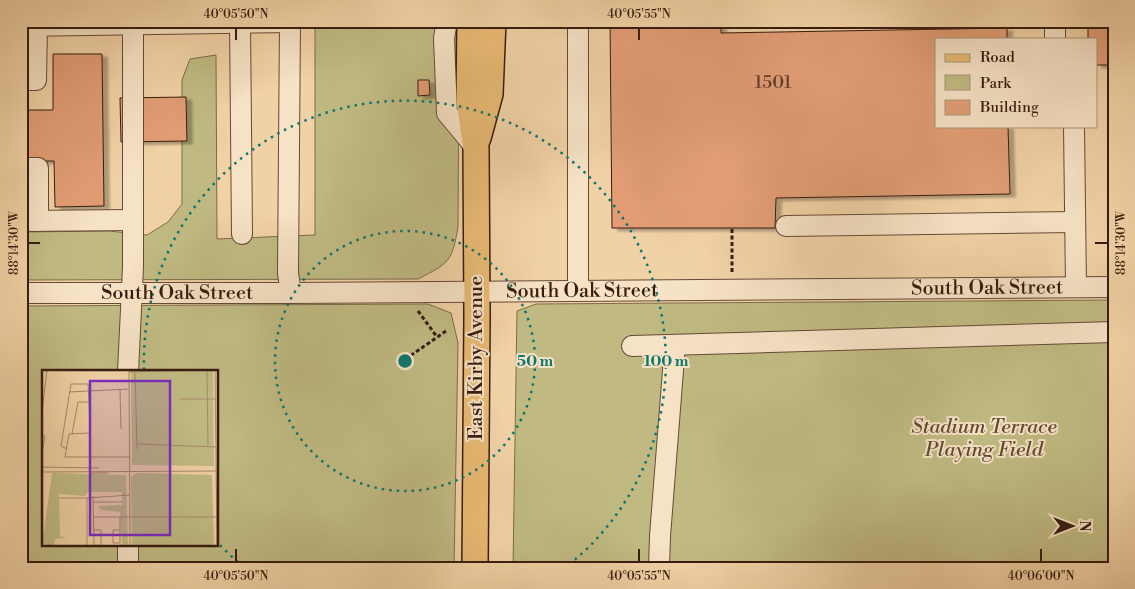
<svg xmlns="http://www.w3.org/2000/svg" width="1135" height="589" font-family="'Libre Bodoni',serif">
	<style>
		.green { fill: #c0ba82; stroke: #7c6b49; fill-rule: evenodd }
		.building { fill: #e29d75; stroke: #371c10; filter: url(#shadow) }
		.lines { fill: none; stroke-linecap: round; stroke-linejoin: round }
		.minor-casing { stroke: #664a36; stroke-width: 22 }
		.major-casing { stroke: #371c10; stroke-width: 28 }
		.path { stroke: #371c10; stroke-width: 3; stroke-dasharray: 4 2.5; stroke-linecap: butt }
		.minor { stroke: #f6e2c5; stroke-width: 20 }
		.major { stroke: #e8b973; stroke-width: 25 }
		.ticks { fill: none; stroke: #371c10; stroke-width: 2 }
		.ring { fill: none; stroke: #0f766e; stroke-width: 2.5; stroke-dasharray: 2.5 5 }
		.labels { text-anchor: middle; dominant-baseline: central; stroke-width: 4; stroke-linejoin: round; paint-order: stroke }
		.number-label { font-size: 18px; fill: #623c29 }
		.street-label { font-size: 20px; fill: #371c10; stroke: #f6e2c5 }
		.park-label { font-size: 20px; font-style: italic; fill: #604b32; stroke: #f6e2c5 }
		.inset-road { fill: none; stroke: #a7896a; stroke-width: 1 }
		.view { fill: #7b2cbf; fill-opacity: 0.15; stroke: #7b2cbf; stroke-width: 2.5 }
		.inset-edge { fill: none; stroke: #371c10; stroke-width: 2.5 }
		.centre { fill: #0f766e; stroke: #f6e2c5; stroke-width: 2.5 }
		.ring-label { font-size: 15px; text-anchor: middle; font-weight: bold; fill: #0f766e; stroke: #f6e2c5; stroke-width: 4; stroke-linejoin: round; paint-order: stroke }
		.neatline { fill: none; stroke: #371c10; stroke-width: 2 }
		.ticks-label { font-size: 12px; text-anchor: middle; fill: #371c10 }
	</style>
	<defs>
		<filter id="shadow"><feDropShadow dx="5.5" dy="3" stdDeviation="1" flood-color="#0004"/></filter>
	</defs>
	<rect width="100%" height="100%" fill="#f1d2a6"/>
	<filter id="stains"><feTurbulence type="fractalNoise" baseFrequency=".004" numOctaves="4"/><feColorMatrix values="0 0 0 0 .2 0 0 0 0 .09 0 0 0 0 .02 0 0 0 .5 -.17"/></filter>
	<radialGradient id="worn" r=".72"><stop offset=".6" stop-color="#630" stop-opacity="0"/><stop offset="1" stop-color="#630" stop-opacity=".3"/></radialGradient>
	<g class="green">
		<path d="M 315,21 L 459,21 L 458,227 C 452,262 449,263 418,279 L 21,280 L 21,232 L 109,231 L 147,235 L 168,222 L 182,204 L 182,80 L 190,59 L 216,55 L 217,239 L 315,235 Z"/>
		<path d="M 1114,300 L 1114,568 L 513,568 L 517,311 L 536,304 Z"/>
		<path d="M 428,304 L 451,313 L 458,343 L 454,568 L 21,568 L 21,306 ZM 44,372 L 218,372 L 218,545 L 44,545 Z"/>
	</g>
	<g class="building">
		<path d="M 610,21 L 721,21 L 721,33 L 1007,28 L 1007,39 L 936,39 L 936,126 L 1008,126 L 1010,194 L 776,198 L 775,228 L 612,228 Z"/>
		<path d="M 1088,21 L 1114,21 L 1114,65 L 1096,65 L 1096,39 L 1088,39 Z"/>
		<path d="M 53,54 L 102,54 L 104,206 L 55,207 L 54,161 L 21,161 L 21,110 L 53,110 Z"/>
		<path d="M 418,80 L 429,80 L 430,95 L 418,96 Z"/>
		<path d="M 186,97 L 187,141 L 121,142 L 120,98 Z"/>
	</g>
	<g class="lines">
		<g class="minor-casing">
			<g id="minor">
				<path d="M 290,21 L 288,273 L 291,293"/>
				<path d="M 447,21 L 444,38 L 447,113 L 476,148"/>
				<path d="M 1055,21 L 1055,39"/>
				<path d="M 240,23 L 242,234"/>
				<path d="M 21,26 L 290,22"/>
				<path d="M 21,80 L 36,80 L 37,25"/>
				<path d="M 1074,126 L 1076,287"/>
				<path d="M 21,168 L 38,168 L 38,221"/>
				<path d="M 21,221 L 132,220"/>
				<path d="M 786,226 L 1075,222"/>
				<path d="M 578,291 L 578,21"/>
				<path id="s1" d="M 21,293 L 291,293 L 1114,287"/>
				<path d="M 632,346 L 1114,332"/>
				<path d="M 128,372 L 133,267 L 133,24"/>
				<path d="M 128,545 L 128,568"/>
				<path d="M 659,568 L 660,536 L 675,345"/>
			</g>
		</g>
		<g class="major-casing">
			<g id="major">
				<path d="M 470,21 L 469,102 L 476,148 L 477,316 L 475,568"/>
				<path d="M 478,138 L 490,94 L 493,21"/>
			</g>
		</g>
		<g class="path">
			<path d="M 732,272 L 732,228"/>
			<path d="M 418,311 L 437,337"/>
			<path d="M 400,363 L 446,331"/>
		</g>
		<use href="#minor" class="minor"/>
		<use href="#major" class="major"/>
	</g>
	<path class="ticks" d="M 236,28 L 236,40M 639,28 L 639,40M 28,243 L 40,243M 1095,243 L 1108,243M 236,549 L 236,562M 639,549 L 639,562M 1041,549 L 1041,562"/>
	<g class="ring">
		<circle cx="405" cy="361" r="130"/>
		<path d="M244 567A261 261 0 0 1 219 544M144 370A261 261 0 1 1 566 567"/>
	</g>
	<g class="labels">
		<g class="number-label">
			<text x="773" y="82">1501</text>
		</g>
		<g class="street-label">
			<text stroke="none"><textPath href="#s1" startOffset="966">South Oak Street</textPath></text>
			<text stroke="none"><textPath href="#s1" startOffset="561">South Oak Street</textPath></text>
			<text stroke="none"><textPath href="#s1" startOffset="156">South Oak Street</textPath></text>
			<text transform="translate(476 358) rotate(-90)">East Kirby Avenue</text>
		</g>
		<g class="park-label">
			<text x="984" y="427">Stadium Terrace<tspan x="984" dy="23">Playing Field</tspan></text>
		</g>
	</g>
	<g transform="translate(42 370)">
		<rect width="176" height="176" fill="#f1d2a6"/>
		<path d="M 89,0 L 171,0 L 172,96 L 90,95 ZM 10,103 L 84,105 L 86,176 L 77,174 L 80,174 L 78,142 L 59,140 L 56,136 L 80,135 L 80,122 L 46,122 L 43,126 L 17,124 L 18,166 L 24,168 L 13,169 L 12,176 L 0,176 ZM 95,103 L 170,105 L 172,176 L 90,176 L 89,107 Z" fill="#c0ba82"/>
		<path class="inset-road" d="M 87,0 L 88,176M 165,0 L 166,77M 173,0 L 175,176M 87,2 L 157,0M 93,2 L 95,79M 78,20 L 79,59M 27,22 L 87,19M 138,29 L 173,29M 0,42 L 5,0M 0,64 L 3,66 L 0,84M 30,64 L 36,32 L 47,32 L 48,63 L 27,64 L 23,87 L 88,87M 95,74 L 174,77M 25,79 L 19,76 L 29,14 L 46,14 L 47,32M 0,97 L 57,98M 0,102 L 177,101M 47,103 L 66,103M 51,126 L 52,176M 17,128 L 45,128M 51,132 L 80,132M 52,147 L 175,147M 78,147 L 78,173 L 71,173 L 71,160 L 78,160M 52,160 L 59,160 L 59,176M 45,176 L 45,128 L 88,125"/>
		<path class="view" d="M 48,11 L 128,11 L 128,165 L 48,165 Z"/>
		<rect width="176" height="176" class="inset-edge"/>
	</g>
	<circle cx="405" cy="361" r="8" class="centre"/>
	<g class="ring-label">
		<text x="535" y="366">50 m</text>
		<text x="666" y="366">100 m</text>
	</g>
	<rect width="1135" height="589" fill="none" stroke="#f1d2a6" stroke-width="55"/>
	<rect x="935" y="38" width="162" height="90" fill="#f6e2c5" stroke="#aa937d"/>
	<rect x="945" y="54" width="25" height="8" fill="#e8b973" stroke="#aa937d"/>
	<text x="980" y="62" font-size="15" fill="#371c10">Road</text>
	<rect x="945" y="75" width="25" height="15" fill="#c0ba82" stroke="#aa937d"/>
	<text x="980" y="88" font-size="15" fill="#371c10">Park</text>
	<rect x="945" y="100" width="25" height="15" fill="#e29d75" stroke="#aa937d"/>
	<text x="980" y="112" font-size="15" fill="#371c10">Building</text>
	<g transform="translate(1072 526) rotate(90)" stroke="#f6e2c5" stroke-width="4" paint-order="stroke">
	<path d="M0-4L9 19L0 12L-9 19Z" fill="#371c10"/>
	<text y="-8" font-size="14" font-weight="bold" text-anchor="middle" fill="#371c10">N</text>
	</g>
	<rect x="28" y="28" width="1080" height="534" class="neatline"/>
	<g class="ticks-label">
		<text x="236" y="18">40°05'50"N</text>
		<text x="639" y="18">40°05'55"N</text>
		<text transform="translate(1121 243) rotate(-90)" y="4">88°14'30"W</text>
		<text transform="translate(14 243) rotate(-90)" y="4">88°14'30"W</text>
		<text x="236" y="580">40°05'50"N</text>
		<text x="639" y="580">40°05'55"N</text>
		<text x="1041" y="580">40°06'00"N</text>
	</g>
	<rect width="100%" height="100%" filter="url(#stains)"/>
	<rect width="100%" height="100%" fill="url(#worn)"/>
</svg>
